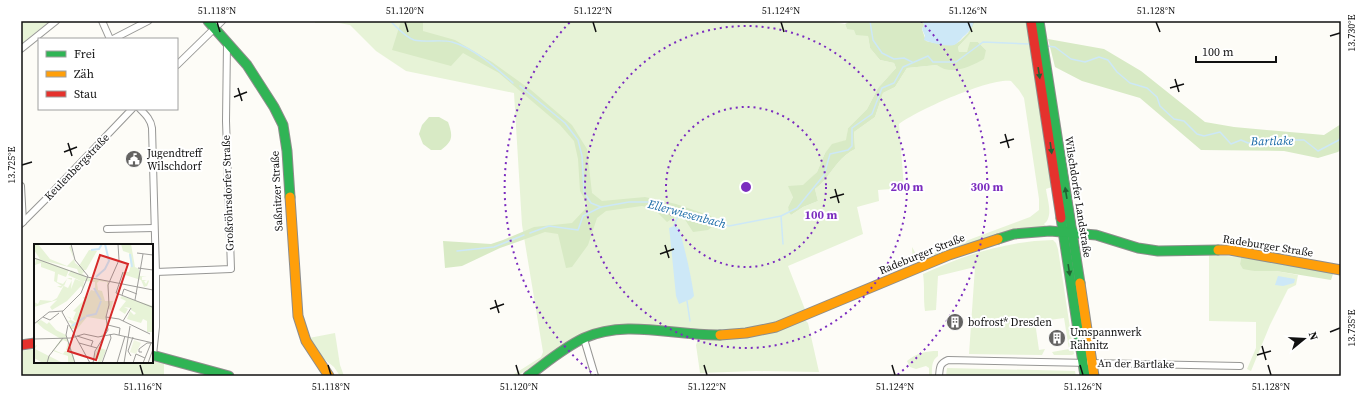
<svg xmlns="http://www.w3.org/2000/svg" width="1362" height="397" font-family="'Source Serif 4',serif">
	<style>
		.green { fill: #e7f3d7 }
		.forest { fill: #d8eac5 }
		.water { fill: #cde8f7 }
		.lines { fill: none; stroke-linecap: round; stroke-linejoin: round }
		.stream { stroke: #cde8f7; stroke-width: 1.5 }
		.street-casing { stroke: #979795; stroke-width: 8 }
		.fast-casing { stroke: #8e8d8b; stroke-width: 11 }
		.slow-casing { stroke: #8e8d8b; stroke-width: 11 }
		.jam-casing { stroke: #8e8d8b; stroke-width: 11 }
		.street { stroke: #fffffe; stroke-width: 6 }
		.fast { stroke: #30b455; stroke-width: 9 }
		.slow { stroke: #ff9f0a; stroke-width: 9 }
		.jam { stroke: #e5322d; stroke-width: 9 }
		.oneway { fill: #206233 }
		.ticks { fill: none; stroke: #111; stroke-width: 1.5 }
		.ring { fill: none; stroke: #7b2cbf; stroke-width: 2; stroke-dasharray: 2 4 }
		.labels { text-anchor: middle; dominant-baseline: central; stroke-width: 4; stroke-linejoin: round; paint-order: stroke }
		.poi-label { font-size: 11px; fill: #111; stroke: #fff; text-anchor: start }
		.street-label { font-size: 11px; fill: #111; stroke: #fff }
		.water-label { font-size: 12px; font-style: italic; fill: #1768a6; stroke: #fff }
		.inset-river { fill: none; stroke: #cde8f7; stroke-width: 2 }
		.inset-road { fill: none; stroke: #9f9e9b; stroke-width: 1 }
		.view { fill: #d62828; fill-opacity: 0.15; stroke: #d62828; stroke-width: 2 }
		.inset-edge { fill: none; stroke: #111; stroke-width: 2 }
		.centre { fill: #7b2cbf; stroke: #fff; stroke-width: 2 }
		.ring-label { font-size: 12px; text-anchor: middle; font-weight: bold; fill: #7b2cbf; stroke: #fff; stroke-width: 4; stroke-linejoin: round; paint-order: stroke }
		.neatline { fill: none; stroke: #111; stroke-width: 1.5 }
		.ticks-label { font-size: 10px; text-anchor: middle; fill: #111 }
	</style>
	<rect width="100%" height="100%" fill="#fdfcf7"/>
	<g class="green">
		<path d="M 21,21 L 50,21 L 21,44 Z"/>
		<path d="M 315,21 L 828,21 L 845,24 L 847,29 L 854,29 L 868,36 L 870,48 L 880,60 L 894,63 L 896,68 L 878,88 L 867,109 L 848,128 L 847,140 L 832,145 L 825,153 L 817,172 L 803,186 L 793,197 L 788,207 L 791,215 L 803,207 L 818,201 L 815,189 C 819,186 823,182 826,178 C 836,166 840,157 855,149 L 854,132 L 875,117 L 883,93 L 895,87 L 907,68 L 937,65 L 986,50 L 978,42 L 967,52 L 959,53 L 958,47 L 970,34 L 975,21 L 1028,21 L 1051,169 L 1052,187 L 1046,189 C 1047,199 1054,216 1044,224 L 1046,226 L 915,266 L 913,264 L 912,247 L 916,254 L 923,257 L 1030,217 L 1039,210 L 1039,199 L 1024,98 L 1019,90 L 1011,81 C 989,78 918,110 899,124 L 904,188 L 878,190 L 879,201 L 857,207 L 863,234 L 788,266 L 806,312 L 772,325 L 724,332 L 620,326 L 546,360 L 545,358 L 517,376 L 511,376 L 541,357 L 543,352 L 522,225 L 514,93 L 406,71 L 376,51 L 350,25 L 339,23 L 315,23 Z"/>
		<path d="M 1053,240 L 1056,243 L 1058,249 L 1074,354 L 1072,355 L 1054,355 L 1052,352 L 1069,349 L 1064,318 L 1035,322 L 1039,350 L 1045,349 L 1042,355 L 969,354 L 975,267 L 938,276 L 936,310 L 925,311 C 923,298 925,287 923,274 C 964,255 1007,241 1053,240 Z"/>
		<path d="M 1209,255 L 1241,257 L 1240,264 L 1254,271 L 1276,271 L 1298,275 L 1296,285 L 1288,289 L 1270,325 L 1251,371 L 1247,369 L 1256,348 L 1256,322 L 1209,321 Z"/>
		<path d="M 804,319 L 808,323 L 819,372 L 756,371 L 700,373 L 696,345 L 699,337 Z"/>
		<path d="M 335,333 L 340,365 L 344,376 L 340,376 L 334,367 L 324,359 L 319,353 L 309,338 Z"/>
		<path d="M 35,349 L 35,362 L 152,361 L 164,364 L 164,376 L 21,376 L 21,351 Z"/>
		<path d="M 938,351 L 938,356 C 931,361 932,368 932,376 L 929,376 L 929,368 L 926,366 L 916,369 L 910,367 L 907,361 C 917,353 926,351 938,351 Z"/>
		<path d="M 947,368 L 1075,371 L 1076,376 L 946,376 Z"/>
	</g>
	<g class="forest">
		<path d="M 401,21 L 423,21 L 423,31 L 455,40 L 492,62 L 531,90 L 572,125 L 587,149 L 592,193 L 602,201 L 645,197 L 676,204 L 711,216 L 716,224 L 708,230 L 693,232 L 684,218 L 676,216 L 667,222 L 654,209 L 642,206 L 606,211 L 597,218 L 588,245 L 572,267 L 566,268 L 558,234 L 545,232 L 500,248 L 462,266 L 445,268 L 443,241 L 491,244 L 503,240 L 534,227 L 572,223 L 588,206 L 580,191 L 578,159 L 574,141 L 560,125 L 499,73 L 463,53 L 451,66 L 392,50 Z"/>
		<path d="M 851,21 L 923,21 L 924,25 L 922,29 L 926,41 L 935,43 L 953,45 L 960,41 L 968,33 L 974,21 L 975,21 L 970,34 L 958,47 L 959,52 L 967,52 L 970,42 L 978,42 L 986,50 L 984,59 C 970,67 951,76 937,65 L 907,68 L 895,87 L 883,93 L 875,117 L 854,132 L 855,149 C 840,157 836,166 826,178 C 823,182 819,186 815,189 L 818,201 L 803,207 L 791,215 L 789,212 L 788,207 L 793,197 L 788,186 L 803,185 L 817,172 L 825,153 L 832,144 L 846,140 L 848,128 L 867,109 L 878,88 L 896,68 L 894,63 L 880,60 L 870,48 L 868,36 L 856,35 L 854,30 L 847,29 L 845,24 Z"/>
		<path d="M 1048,39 L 1104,49 L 1141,71 L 1205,122 L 1234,127 L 1324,135 L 1341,124 L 1341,149 L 1338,152 L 1318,158 L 1284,151 L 1201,150 L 1140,98 L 1082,81 L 1055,67 Z"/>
		<path d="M 429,117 L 439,117 L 448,122 C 453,136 453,141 441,150 L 431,150 L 423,144 L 419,134 L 422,125 Z"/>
		<path d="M 1241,257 L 1327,272 L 1333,274 L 1331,280 L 1276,271 L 1254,271 L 1243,269 L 1240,264 Z"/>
	</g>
	<g class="water">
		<path d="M 923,21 L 974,21 C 972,29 969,32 963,37 C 961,39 959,42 956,44 C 950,48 931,43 924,40 L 925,36 L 922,29 L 924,25 Z"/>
		<path d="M 674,226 L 679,228 C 685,250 691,274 694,296 L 691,299 L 679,304 L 676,296 L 670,236 L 669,228 Z"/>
		<path d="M 1278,276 L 1295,279 L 1294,283 L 1283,286 L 1275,285 Z"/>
	</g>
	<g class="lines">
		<g class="stream">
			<path d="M 390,21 C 397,27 405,37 414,40 C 426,43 440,39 452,42 C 474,48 496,68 513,83"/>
			<path d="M 870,21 L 873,40 L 882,53 L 894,59 L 904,58 L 912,62"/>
			<path d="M 1047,46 L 1055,47 L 1071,59 L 1085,62 L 1099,57 L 1108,60 L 1117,72 L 1130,83 L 1147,88 L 1157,97 L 1160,106 L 1174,119 L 1184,121 L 1197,134 L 1204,136 L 1220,132 L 1231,144 L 1241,140 L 1248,143 L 1278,142 L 1290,140 L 1304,140 L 1318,151 L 1339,140 L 1341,135"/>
			<path d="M 520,86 L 565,123 L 578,140 L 582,156 L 584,192 L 591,203 L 601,207 L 629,202 L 649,202 L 662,210 L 681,210 L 729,226 L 781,216 L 797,208 L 824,175 L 830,154 L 848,150 L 852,146 L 852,128 L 872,114 L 882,88 L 894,83 L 903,67 L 928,56 L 933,62 L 956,62 L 983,42 L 1030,44"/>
			<path d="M 781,216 L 783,244"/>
			<path d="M 674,226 L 677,218 L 683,211"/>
			<path d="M 530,233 L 549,226 L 578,230 L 583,216 L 601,207"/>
			<path d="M 457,251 L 494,247 L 524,235"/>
			<path d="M 687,301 L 690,321"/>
		</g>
		<g class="street-casing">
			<g id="street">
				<path d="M 102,21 L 110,39"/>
				<path d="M 113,39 L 148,21"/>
				<path d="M 21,49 L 56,21"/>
				<path d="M 177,65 L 222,21"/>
				<path d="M 140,109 C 146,115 151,120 152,128 L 156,272 L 156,327 L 153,355"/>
				<path d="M 21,186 L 23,222"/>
				<path d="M 21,224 L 46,199 L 132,109"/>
				<path d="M 107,229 L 154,228"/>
				<path d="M 156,272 L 231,269 L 226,121 L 227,43"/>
				<path d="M 584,339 L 595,376"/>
				<path d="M 939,376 C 940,367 939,364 948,360 L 1240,366"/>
			</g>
		</g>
		<g class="fast-casing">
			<g id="fast">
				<path d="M 208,21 L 247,65 L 274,107 L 283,125 L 287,151 L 290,197"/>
				<path d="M 1039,21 L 1080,283"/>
				<path d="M 1061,218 L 1085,376"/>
				<path d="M 998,239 L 1014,234 L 1050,231 L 1096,235 L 1138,248 L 1158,251 L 1218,250"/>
				<path d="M 152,355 L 229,376"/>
				<path d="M 528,376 C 546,363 563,348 584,338 C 626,319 675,336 720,335"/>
			</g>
		</g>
		<g class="slow-casing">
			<g id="slow">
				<path d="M 290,197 L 298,316 L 306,341 L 329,376"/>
				<path d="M 1218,250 L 1230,250 L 1341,270"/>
				<path d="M 1080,283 L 1094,376"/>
				<path d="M 720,335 L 746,333 L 776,327 L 949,255 L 998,239"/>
			</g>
		</g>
		<g class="jam-casing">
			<g id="jam">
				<path d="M 1031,21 L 1061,218"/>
				<path d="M 21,345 L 35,343"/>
			</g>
		</g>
		<use href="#street" class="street"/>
		<use href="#fast" class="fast"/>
		<use href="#slow" class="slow"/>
		<use href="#jam" class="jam"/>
	</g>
	<defs><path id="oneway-solid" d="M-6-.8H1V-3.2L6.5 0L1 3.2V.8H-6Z"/></defs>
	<g class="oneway">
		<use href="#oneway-solid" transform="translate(1039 73) rotate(81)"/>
		<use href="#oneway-solid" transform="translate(1051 148) rotate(82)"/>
		<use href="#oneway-solid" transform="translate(1066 193) rotate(-99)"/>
		<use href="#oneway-solid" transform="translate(1069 270) rotate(81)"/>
	</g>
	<path class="ticks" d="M 217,22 L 220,32M 405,22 L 408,32M 593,22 L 596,32M 781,22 L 784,32M 968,22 L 972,32M 1156,22 L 1160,32M 1330,36 L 1340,33M 1175,79 L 1179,92M 238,88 L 242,101M 1170,88 L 1184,84M 234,97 L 247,92M 1005,134 L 1009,148M 68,143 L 72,156M 1000,143 L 1014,139M 64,152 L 77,147M 22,165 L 32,162M 835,189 L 839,203M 830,198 L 844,194M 665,245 L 669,258M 660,254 L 674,249M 495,300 L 499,313M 490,309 L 504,304M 1330,332 L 1340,328M 1262,346 L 1266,360M 1257,355 L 1271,351M 140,365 L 143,375M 328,365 L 331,375M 516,365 L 519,375M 704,365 L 707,375M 892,365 L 895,375M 1080,365 L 1083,375M 1268,365 L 1271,375"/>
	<g class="ring">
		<circle cx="746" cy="187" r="80"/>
		<circle cx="746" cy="187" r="161"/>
		<path d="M596 376A241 241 0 0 1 571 21M921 21A241 241 0 0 1 896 376"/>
	</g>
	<defs>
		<g id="civic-disc" transform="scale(0.9)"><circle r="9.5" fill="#646362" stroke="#fff"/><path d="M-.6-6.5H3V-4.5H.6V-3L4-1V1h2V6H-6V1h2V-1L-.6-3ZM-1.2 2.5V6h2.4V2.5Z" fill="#fff"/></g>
		<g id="building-disc" transform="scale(0.9)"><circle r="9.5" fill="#646362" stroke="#fff"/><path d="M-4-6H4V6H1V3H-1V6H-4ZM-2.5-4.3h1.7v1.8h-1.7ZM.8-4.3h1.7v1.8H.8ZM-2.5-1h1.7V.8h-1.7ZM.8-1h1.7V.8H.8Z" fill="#fff"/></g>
	</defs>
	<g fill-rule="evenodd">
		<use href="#civic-disc" x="134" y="159"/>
		<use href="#building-disc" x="955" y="322"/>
		<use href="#building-disc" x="1057" y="338"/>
	</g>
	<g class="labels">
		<g class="poi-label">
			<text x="147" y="153">Jugendtreff<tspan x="147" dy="13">Wilschdorf</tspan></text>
			<text x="968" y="322">bofrost* Dresden</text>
			<text x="1070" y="332">Umspannwerk<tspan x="1070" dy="13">Rähnitz</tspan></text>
		</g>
		<g class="street-label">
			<text transform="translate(77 167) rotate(-46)">Keulenbergstraße</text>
			<text transform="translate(277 191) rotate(-93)">Saßnitzer Straße</text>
			<text transform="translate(228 193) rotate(-92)">Großröhrsdorfer Straße</text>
			<text transform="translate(1078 197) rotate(81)">Wilschdorfer Landstraße</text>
			<text transform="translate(1268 246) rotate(9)">Radeburger Straße</text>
			<text transform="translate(922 254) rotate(-22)">Radeburger Straße</text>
			<text transform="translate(1136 364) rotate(1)">An der Bartlake</text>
		</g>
		<g class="water-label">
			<text transform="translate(1272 141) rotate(-1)">Bartlake</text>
			<text transform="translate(687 214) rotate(15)">Ellerwiesenbach</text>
		</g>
	</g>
	<g transform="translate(34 244)">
		<rect width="119" height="119" fill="#fdfcf7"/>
		<path d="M 0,0 L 4,0 L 16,15 L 33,22 L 40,15 L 35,3 L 37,2 L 41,19 L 45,22 L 55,6 L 63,7 L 52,26 L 50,26 L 51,28 L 48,29 L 53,34 L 74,37 L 72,37 L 74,38 L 74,48 L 73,38 L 65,37 L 63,39 L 64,46 L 68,47 L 71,57 L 79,57 L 77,66 L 74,65 L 72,70 L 74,85 L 71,91 L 65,93 L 72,88 L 72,76 L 53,73 L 43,85 L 37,85 L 35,83 L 38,80 L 32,76 L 35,77 L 37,75 L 32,72 L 37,74 L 37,76 L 43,79 L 39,75 L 42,68 L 39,67 L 50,56 L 49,53 L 53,53 L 57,46 L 61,47 L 61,38 L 50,37 L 49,45 L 47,42 L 33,57 L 18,66 L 16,63 L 23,56 L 0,63 L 0,58 L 4,60 L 6,56 L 18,57 L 23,54 L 30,41 L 27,44 L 23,42 L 28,42 L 20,37 L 21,28 L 7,23 L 7,19 L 1,21 L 2,16 L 0,14 L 6,15 L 0,6 ZM 11,17 L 43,25 L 45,30 L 37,26 L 34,31 L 49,38 L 41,35 L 37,45 L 38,34 L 33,34 L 38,36 L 34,44 L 30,42 L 33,35 L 29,40 L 23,38 L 24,30 L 32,33 L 35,26 ZM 87,0 L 97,0 L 101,23 L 105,25 L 106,32 L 113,33 L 108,33 L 108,36 L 113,36 L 110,37 L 112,40 L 114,36 L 115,37 L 113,42 L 110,43 L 107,36 L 88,30 L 89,28 L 95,28 L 97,21 L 95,9 L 89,7 ZM 88,52 L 119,62 L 118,88 L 113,88 L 113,77 L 109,75 L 107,79 L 93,75 L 96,67 L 100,71 L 102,69 L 97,66 L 97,64 L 90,63 L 94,65 L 91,70 L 85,66 L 92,57 L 86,54 ZM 1,72 L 13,80 L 15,78 L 22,86 L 32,91 L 38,107 L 32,106 L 34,98 L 29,96 L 20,106 L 29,110 L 31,107 L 39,110 L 41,118 L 34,118 L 34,112 L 19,107 L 17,109 L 27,95 L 10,85 L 2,78 L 7,76 ZM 3,101 L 1,105 L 29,119 L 9,119 L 0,114 L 0,102 ZM 64,103 L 72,106 L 67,119 L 63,119 L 65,115 L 59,115 Z" fill="#e7f3d7" fill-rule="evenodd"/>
		<path d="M 100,96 L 107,99 L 102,110 L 96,108 Z" fill="#f0f6e1"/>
		<path class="inset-river" d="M 57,6 L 65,5 L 68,0M 96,10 L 98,23M 62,33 L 71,25 L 75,17 L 71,0M 60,44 L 67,56M 52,72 L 62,70 L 67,57M 38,82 L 51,73"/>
		<path class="inset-road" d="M 103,9 L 119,11M 0,14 L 53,33 L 119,46M 104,24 L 119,26M 89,28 L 82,49 L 118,63 L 119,61M 88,51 L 90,45 L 103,50M 101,56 L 109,10M 28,68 L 47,49 L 54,32 L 41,16 L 37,0M 28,68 L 56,119M 9,73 L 16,76 L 25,69M 72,73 L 85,75 L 116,90M 89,77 L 97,64M 0,80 L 15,68 L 29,67M 34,81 L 32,91 L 41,119M 74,81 L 86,84 L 85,91M 43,92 L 59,97 L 57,102M 0,95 L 37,94 L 50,90 L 64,93 L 80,90 L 119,99M 45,99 L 63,104M 108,108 L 105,108 L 105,105 L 113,99 L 119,99M 97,112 L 94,107 L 99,93M 13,119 L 15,112 L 29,94M 59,119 L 61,107 L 74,86 L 72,73 L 75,61 L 74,41 L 85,16 L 84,0M 68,119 L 77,94 L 76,90M 83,119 L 91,92M 90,119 L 96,82M 99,119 L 102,110 L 111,114M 109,119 L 117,99M 114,119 L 119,105"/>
		<path class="view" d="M 66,11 L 94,20 L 62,116 L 34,107 Z"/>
		<rect width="119" height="119" class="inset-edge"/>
	</g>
	<circle cx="746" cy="187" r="6" class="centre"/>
	<g class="ring-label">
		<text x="907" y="191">200 m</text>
		<text x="987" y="191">300 m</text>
		<text x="821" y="219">100 m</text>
	</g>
	<rect width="1362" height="397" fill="none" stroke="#ffffff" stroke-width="44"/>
	<rect x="38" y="38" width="140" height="72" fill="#ffffff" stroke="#a0a0a0"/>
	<rect x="46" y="51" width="20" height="6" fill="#30b455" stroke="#a0a0a0"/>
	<text x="74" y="58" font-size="12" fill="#111111">Frei</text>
	<rect x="46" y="71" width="20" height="6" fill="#ff9f0a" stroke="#a0a0a0"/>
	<text x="74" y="78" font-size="12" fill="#111111">Zäh</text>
	<rect x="46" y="91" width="20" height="6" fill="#e5322d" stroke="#a0a0a0"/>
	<text x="74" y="98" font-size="12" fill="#111111">Stau</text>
	<g transform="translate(1304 339) rotate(72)" stroke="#ffffff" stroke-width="3" paint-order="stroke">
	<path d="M0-3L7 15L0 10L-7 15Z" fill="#111111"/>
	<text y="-6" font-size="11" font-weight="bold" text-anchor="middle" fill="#111111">N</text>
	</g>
	<path d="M1196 56v6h80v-6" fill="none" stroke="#111111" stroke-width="2"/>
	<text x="1202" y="56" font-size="12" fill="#111111" stroke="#ffffff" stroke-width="3" paint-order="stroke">100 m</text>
	<rect x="22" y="22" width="1318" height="353" class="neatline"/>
	<g class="ticks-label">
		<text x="217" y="14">51.118°N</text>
		<text x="405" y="14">51.120°N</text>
		<text x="593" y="14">51.122°N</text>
		<text x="781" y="14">51.124°N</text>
		<text x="968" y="14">51.126°N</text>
		<text x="1156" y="14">51.128°N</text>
		<text transform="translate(1351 33) rotate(-90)" y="4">13.730°E</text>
		<text transform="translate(11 165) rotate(-90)" y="4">13.725°E</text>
		<text transform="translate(1351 328) rotate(-90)" y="4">13.735°E</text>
		<text x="143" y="390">51.116°N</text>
		<text x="331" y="390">51.118°N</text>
		<text x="519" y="390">51.120°N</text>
		<text x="707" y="390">51.122°N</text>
		<text x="895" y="390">51.124°N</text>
		<text x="1083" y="390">51.126°N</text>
		<text x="1271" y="390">51.128°N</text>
	</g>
</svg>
